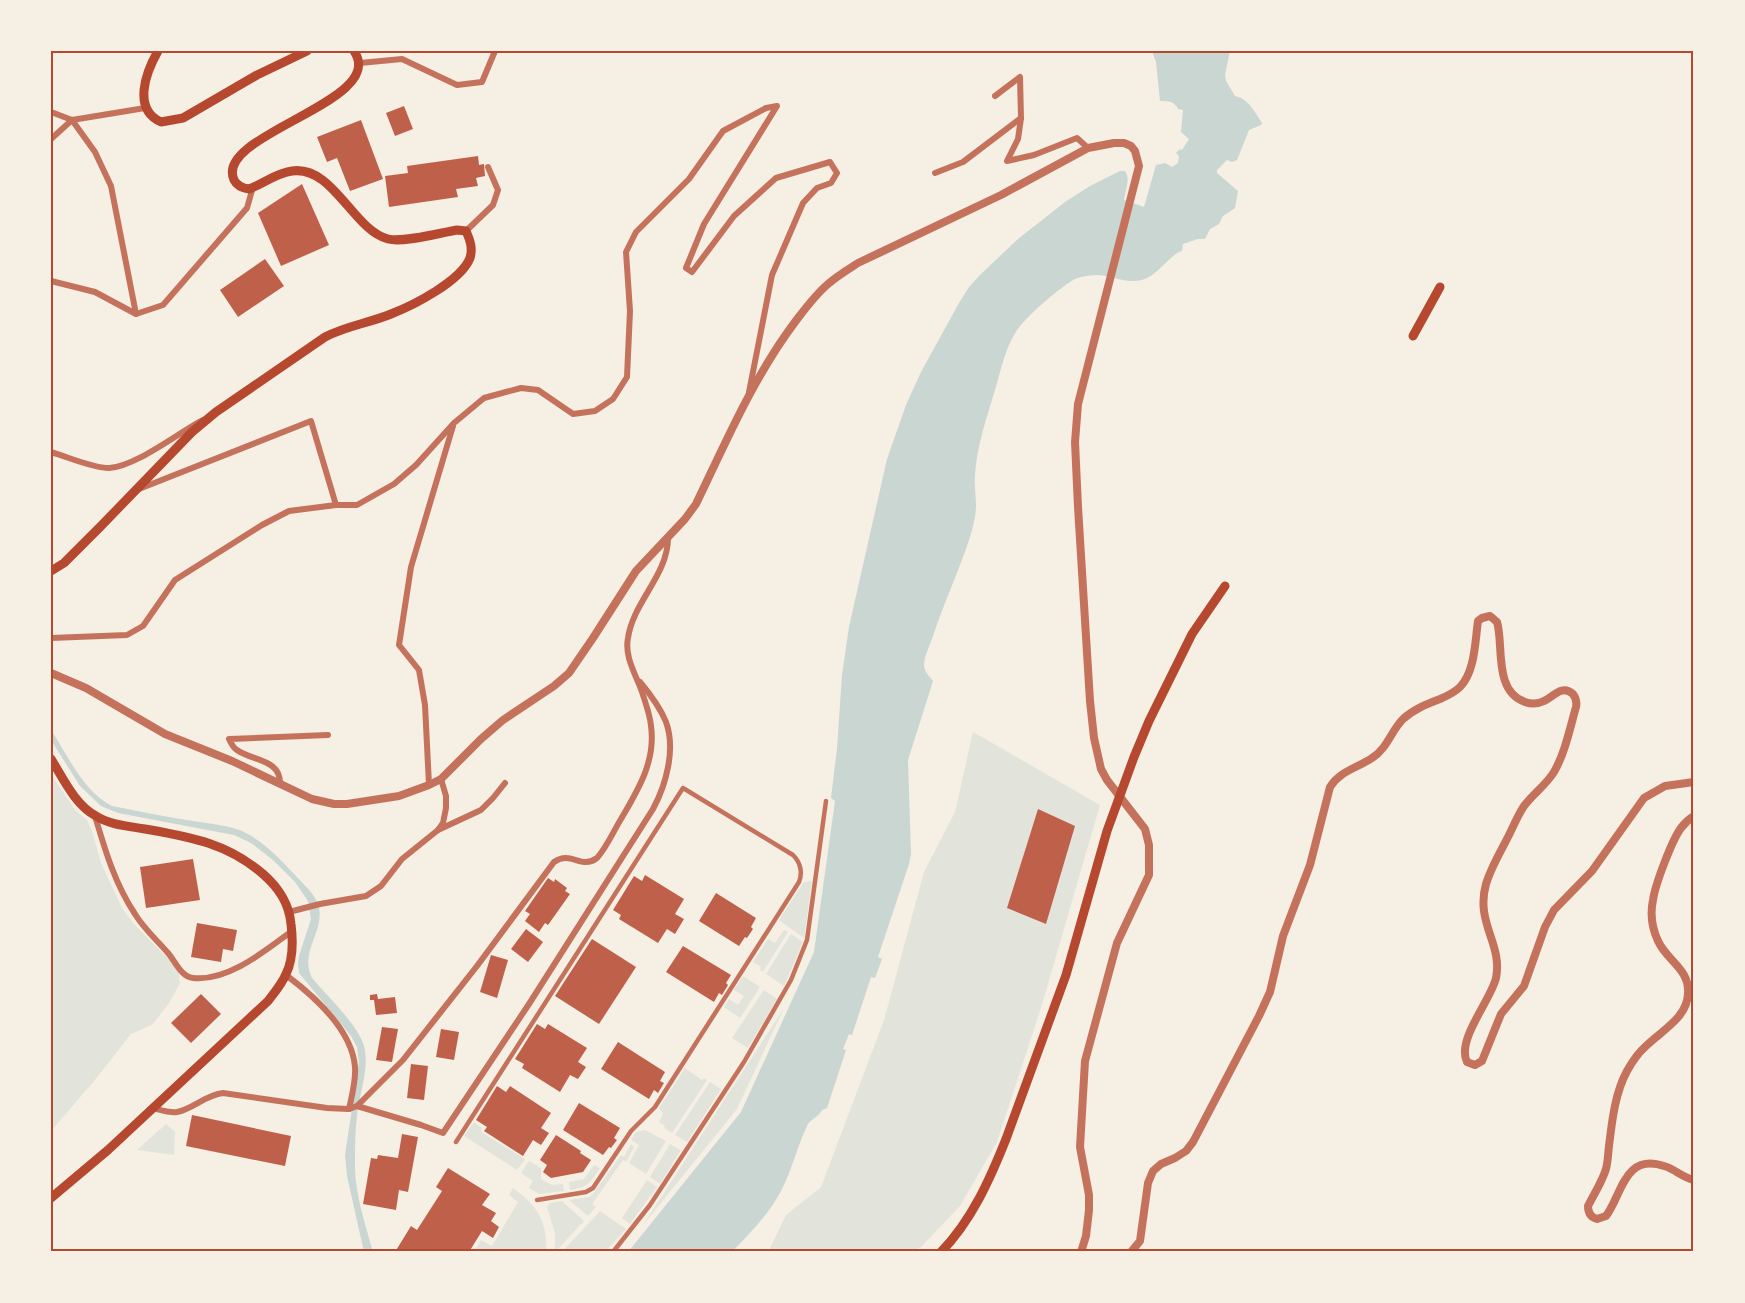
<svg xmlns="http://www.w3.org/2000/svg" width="1745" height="1303" font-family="Ubuntu,sans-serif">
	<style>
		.green { fill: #e2e4dc }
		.water { fill: #c9d6d2 }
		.building { fill: #bf614a }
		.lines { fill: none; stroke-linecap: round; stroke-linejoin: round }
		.pedestrian { stroke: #c5725c; stroke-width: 4.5 }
		.minor { stroke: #c5725c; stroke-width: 6 }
		.tertiary { stroke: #c5725c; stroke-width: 8 }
		.secondary { stroke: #b5482f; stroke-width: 9 }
		.primary { stroke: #b5482f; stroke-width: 9 }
		.neatline { fill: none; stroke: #b5482f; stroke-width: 2 }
	</style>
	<rect width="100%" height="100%" fill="#f6efe4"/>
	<g class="green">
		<path d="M 973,732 L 1100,805 L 1041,1008 L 997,1142 L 960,1206 L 921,1247 L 909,1252 L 768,1252 L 786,1215 L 821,1187 L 884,1020 L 924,872 L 955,812 Z"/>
		<path d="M 51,774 L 76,811 L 87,820 L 92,831 L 101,863 L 122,908 L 133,923 L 178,969 L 180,983 L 169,1003 L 152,1025 L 131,1034 L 94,1081 L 51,1131 Z"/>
		<path d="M 812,881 L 805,932 L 804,938 L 779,920 L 804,882 Z"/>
		<path d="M 784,930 L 788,932 L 763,972 L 760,970 L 761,967 L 753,962 L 768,939 L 775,943 Z"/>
		<path d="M 791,934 L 803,942 L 784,986 L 766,974 Z"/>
		<path d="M 743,976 L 760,987 L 740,1018 L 724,1007 L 729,999 L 738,1005 L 744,996 L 734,990 Z"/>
		<path d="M 764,990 L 777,999 L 748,1048 L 732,1038 Z"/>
		<path d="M 784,1008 L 737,1109 L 643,1225 Z"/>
		<path d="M 685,1068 L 702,1080 L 704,1078 L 707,1080 L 672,1133 L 664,1128 L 665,1126 L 659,1122 L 663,1114 L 659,1108 Z"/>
		<path d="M 710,1082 L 721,1089 L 687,1142 L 675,1135 Z"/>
		<path d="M 474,1122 L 482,1128 L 481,1132 L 525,1159 L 517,1170 L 464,1136 Z"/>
		<path d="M 166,1124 L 175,1132 L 174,1155 L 137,1150 Z"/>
		<path d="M 645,1130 L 666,1141 L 646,1174 L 629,1163 L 639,1145 L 631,1140 L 636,1132 Z"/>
		<path d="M 631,1144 L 634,1147 L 626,1162 L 623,1160 L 592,1204 L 596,1207 L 588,1216 L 569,1200 L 589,1197 L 593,1194 L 621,1155 L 624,1157 Z"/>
		<path d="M 670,1144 L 681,1150 L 660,1184 L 650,1177 Z"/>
		<path d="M 529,1161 L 541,1168 L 541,1179 L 552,1185 L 563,1184 L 564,1191 L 539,1194 L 529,1188 L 533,1181 L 521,1173 Z"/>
		<path d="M 594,1165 L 600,1168 C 590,1183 588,1187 570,1190 L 569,1182 L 584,1179 Z"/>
		<path d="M 647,1180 L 657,1187 L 630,1224 L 622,1218 Z"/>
		<path d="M 513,1188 C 537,1205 548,1222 546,1252 L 474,1252 L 481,1240 L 492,1246 L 518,1202 L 509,1195 Z"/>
		<path d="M 562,1201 L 584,1221 L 555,1252 L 555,1233 L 547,1207 L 550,1203 Z"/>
		<path d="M 600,1211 L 626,1229 L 605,1252 L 562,1252 Z"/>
	</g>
	<g class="water">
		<path d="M 1152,51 L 1230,51 L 1225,75 L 1226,81 L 1235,96 C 1249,99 1254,111 1262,123 L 1261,125 L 1249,130 L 1237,160 L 1232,162 L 1227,160 L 1217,170 L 1217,173 L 1238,191 L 1235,208 L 1223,216 L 1219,224 L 1210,229 L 1205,239 L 1198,239 L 1183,244 L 1182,251 C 1170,254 1159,275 1142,280 C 1127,284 1113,276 1098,275 C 1090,275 1082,276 1075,279 C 1060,287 1027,316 1017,330 C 1005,348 1001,370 995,390 C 987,417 977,445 975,474 C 974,484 976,495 976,506 C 976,516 973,527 970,537 C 959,571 943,605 932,639 C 929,647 924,657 924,665 C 924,671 929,676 933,681 L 908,760 L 911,854 L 909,864 L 878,957 L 882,959 L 875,978 L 871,977 L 852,1035 L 849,1034 L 843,1049 L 846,1050 L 827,1108 L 822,1110 C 818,1118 811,1118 807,1126 C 797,1147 792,1170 781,1191 C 769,1214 750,1233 732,1252 L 628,1252 L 741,1112 L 814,952 L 835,801 L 831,798 L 837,749 L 842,675 L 849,627 L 887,459 L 906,405 L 921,372 L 959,303 L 969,287 L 981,274 L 1018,239 L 1065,202 L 1090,186 L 1120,171 L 1125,171 C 1131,179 1125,191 1124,200 L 1144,207 L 1156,165 L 1165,163 L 1172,167 L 1178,163 L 1179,156 L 1176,153 L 1180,149 L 1182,150 L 1189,139 L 1181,132 L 1183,110 L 1178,109 C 1174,101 1169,101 1160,101 L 1156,62 Z"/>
		<path d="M 51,730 C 68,756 83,791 112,806 C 139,811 166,817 193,821 C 210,824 231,825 246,833 C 265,843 281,860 295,875 C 304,885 316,894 319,908 C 324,933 299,952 312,978 C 327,996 355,1022 363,1043 C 371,1066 359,1093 357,1116 C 355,1131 355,1147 355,1162 C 354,1192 365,1223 373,1252 L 364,1252 L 347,1176 L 345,1155 L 359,1062 L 357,1047 L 351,1036 L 299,973 L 298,963 L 299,956 L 311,919 L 308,901 L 295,882 L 273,860 L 251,843 L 234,835 L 118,813 L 101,806 L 80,786 L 51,740 Z"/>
	</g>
	<g class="building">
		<path d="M 404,106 L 413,129 L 395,136 L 386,113 Z"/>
		<path d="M 361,120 L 383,179 L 350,191 L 337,158 L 327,162 L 317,137 Z"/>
		<path d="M 478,156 L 479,165 L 484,164 L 485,176 L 476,178 L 478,186 L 456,189 L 458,197 L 389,207 L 385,176 L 408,173 L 407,166 Z"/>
		<path d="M 302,184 L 329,245 L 281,266 L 258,213 Z"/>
		<path d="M 265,259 L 284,286 L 238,317 L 220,290 Z"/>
		<path d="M 1038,809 L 1075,826 L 1046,924 L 1007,908 Z"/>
		<path d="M 193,859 L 200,900 L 146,908 L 140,867 Z"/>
		<path d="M 645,875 L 684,899 L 675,914 L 684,919 L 675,934 L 667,929 L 658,943 L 619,919 L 621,915 L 613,910 L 634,876 L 642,881 Z"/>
		<path d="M 548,878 L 554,882 L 555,879 L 567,888 L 565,891 L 570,894 L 548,925 L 545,923 L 539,932 L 525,921 L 530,914 L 525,911 Z"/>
		<path d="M 716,893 L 756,918 L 751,927 L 753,929 L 747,938 L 745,937 L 739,946 L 699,921 Z"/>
		<path d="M 197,923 L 237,930 L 233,951 L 223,949 L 221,962 L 191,957 Z"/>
		<path d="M 526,929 L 543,942 L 528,962 L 511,949 Z"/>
		<path d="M 592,939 L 636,967 L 599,1024 L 555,996 Z"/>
		<path d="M 683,946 L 731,975 L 726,983 L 728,985 L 722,995 L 719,993 L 714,1002 L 666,972 Z"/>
		<path d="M 491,955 L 508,960 L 497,998 L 480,992 Z"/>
		<path d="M 201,994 L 221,1014 L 191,1043 L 171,1023 Z"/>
		<path d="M 377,994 L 378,999 L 395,997 L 397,1013 L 376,1015 L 374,1000 L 370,1000 L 370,995 Z"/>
		<path d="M 537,1024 L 545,1029 L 548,1024 L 587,1048 L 578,1062 L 586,1067 L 578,1079 L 570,1075 L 560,1092 L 522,1068 L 524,1064 L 515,1059 Z"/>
		<path d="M 382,1027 L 398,1029 L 392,1062 L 376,1060 Z"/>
		<path d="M 441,1029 L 459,1032 L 454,1060 L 436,1057 Z"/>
		<path d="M 618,1042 L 665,1072 L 660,1081 L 664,1083 L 658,1093 L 654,1090 L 649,1099 L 601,1069 Z"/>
		<path d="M 411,1064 L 428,1066 L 424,1100 L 407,1098 Z"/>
		<path d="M 497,1086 L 506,1092 L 510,1086 L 551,1113 L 541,1128 L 549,1133 L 541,1145 L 533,1140 L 523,1156 L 484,1131 L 487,1127 L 476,1120 Z"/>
		<path d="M 579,1103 L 620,1128 L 614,1138 L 617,1140 L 611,1148 L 609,1147 L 603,1155 L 563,1130 Z"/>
		<path d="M 192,1115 L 291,1136 L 285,1166 L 186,1146 Z"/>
		<path d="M 402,1134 L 418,1137 L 408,1192 L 399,1190 L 396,1210 L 363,1204 L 371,1158 L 377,1159 L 378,1155 L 398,1158 Z"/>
		<path d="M 556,1135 L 581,1151 L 580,1153 L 591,1160 L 583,1172 L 551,1178 L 543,1172 L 547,1165 L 540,1160 Z"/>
		<path d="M 448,1168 L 490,1194 L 482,1205 L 496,1213 L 491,1221 L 499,1227 L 493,1238 L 482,1231 L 469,1252 L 395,1252 L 411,1226 L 417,1230 L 442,1191 L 436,1187 Z"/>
	</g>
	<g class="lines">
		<g class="pedestrian">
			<path d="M 456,1142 L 683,788 L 793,855 C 800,862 803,872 799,882 L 655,1107 L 631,1131 L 593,1188 L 586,1192 L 537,1200"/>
			<path d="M 613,1252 L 650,1205 L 744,1062 L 791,980 L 807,940 L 826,801"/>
		</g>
		<g class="minor">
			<path d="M 360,63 L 402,59 L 457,85 L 482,82 L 495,51"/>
			<path d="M 995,96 L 1020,77 L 1021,118 L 1018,139 L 1007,161 L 1034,155 L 1077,138 L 1088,148"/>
			<path d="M 51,112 L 72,120 L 145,108"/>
			<path d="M 51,139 L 72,120 L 95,152 L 111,186 L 136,314"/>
			<path d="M 935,173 L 963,162 L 1021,118"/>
			<path d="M 466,231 L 493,205 L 498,190 L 488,167"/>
			<path d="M 51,281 L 95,292 L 136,314 L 163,305 L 247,208 L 253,187"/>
			<path d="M 51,452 C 68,457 92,468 109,468 C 135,467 178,433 203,420"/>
			<path d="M 139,489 L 311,421 L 336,505"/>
			<path d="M 51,638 L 127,635 L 143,626 L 175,580 L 262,525 L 289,511 L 336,505 L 357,505 L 394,484 L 416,465 L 454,423 L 484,398 L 521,388 L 538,390 L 573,414 L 595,411 L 613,399 L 627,377 L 630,311 L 626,252 L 636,232 L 689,179 L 723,131 L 766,108 L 777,106 L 704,224 L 686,268 L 692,272 L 734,216 L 776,178 L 830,162 L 837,173 L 831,183 L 817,188 L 803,203 L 772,275 L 749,392"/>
			<path d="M 280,784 C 281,759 252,761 237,750 C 233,748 231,743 229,739 L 328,735"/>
			<path d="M 429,785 L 425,705 L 419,670 L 399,645 L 411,567 L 453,426"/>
			<path d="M 95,816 C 105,850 115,884 135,914 C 144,929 157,940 168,953 C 175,961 181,977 193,978 C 228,982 266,950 292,931"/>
			<path d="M 438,830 L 481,810 L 493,798 L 505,783"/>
			<path d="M 289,912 L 320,904 L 366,896 L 381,886 L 402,859 L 438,830 L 443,823 L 446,808 L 446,796 L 441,779"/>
			<path d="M 286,975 C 314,996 352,1029 355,1067 C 356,1081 352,1095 349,1109"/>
			<path d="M 357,1106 L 421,1125 L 443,1133 L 529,1004 L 653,809 C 666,785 676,749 666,722 C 660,707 650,694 640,682"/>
			<path d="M 153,1108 C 161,1110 169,1113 177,1112 C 193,1109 205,1095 223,1093 L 327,1108 L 349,1109 L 357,1106 L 403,1060 L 477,966 L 554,862 C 571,850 581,870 597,858 C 607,847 613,832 621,819 C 638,790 656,761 651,726 C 650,715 646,705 643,695 C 637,676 624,658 628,638 C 633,602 668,575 668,538"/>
		</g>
		<g class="tertiary">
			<path d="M 51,673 L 86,688 L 165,734 L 232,761 L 312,799 L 334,804 L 347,804 L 399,796 L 429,785 L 441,779 L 481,739 L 503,720 L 554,686 L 569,673 L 593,638 L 636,571 L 685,519 L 696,504 C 726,442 753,378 795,322 C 805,309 815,295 828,284 C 837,276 847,270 858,263 L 1001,195 L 1088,148 L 1114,143 L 1124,143 L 1131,146 L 1135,151 L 1139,166 L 1078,404 L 1075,442 L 1078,507 L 1090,701 L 1094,738 L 1101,769 L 1107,780 L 1145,829 L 1149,845 L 1149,875 L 1117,943 L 1085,1061 L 1080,1147 L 1089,1195 L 1089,1210 L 1086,1236 L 1081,1252"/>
			<path d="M 1694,816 C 1689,819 1684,824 1681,828 C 1672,840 1655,885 1653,900 C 1650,914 1652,928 1658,941 C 1667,961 1690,969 1688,994 C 1687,1018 1661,1031 1646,1046 C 1638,1053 1632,1062 1627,1071 C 1615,1093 1612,1121 1609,1146 C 1608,1154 1608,1161 1606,1169 C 1602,1182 1594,1194 1588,1206 C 1588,1212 1590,1217 1597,1219 L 1606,1216 C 1622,1195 1624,1153 1664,1166 C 1675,1169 1683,1178 1694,1180"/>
			<path d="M 1131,1252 L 1140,1241 L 1148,1183 L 1153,1171 L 1161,1164 L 1175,1158 L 1186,1151 L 1193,1142 L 1259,1016 L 1270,992 L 1283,936 L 1310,865 L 1330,787 C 1340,771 1357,768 1372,758 C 1387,749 1391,731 1403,719 C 1414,709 1427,704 1440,699 C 1447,696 1454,693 1460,687 C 1475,672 1475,642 1478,621 L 1482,618 L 1490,616 L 1497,622 C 1504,644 1493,691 1525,702 C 1531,704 1538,704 1544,701 C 1553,697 1562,684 1573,694 C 1576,698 1577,702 1576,707 C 1570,728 1565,753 1554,772 C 1546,785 1533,794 1524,806 C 1518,815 1514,825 1509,835 C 1501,851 1491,867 1486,884 C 1475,923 1503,944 1496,978 C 1491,1000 1456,1040 1467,1062 L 1475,1065 L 1482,1061 L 1484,1056 L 1501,1014 L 1524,986 L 1545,927 L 1554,910 L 1592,871 L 1644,798 L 1665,786 L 1694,782"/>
		</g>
		<g class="secondary">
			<path d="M 158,51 C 146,72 132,109 161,122 L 183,118 L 257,75 L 307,51"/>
			<path d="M 51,571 L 64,563 L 101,526 L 192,432 L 216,412 L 325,337 C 346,326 369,323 391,314 C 414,305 461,281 470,258 C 473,248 470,240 466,231 L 457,230 C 439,233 403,243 388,239 C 353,230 333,165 292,171 C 276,173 263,184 249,189 C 242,188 237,186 234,180 C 213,134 389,102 354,51"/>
			<path d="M 51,759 C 63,778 75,805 96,816 C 110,825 128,826 145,829 C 190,837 227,843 263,874 C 279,888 289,903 291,924 C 293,940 293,960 286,974 C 282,984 274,993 268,1001 L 108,1150 L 51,1198"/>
		</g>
		<g class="primary">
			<path d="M 1413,336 L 1440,287"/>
			<path d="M 941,1252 C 972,1220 990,1179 1006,1139 L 1066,975 L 1107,831 L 1134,757 L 1149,721 L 1192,634 L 1225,586"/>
		</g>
	</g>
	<rect width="1745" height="1303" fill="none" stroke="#f6efe4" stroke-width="105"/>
	<rect x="52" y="52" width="1640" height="1198" class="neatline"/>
</svg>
